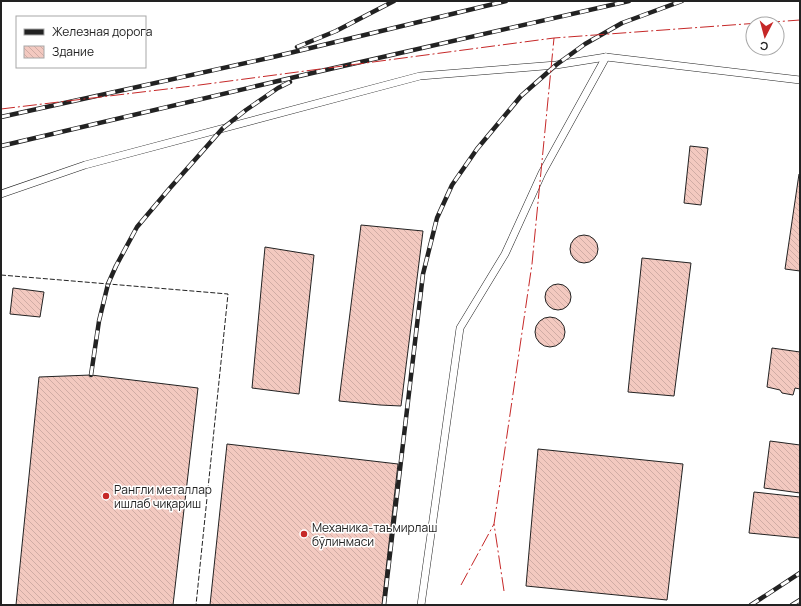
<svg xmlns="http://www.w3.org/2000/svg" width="801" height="606" font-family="Manrope,sans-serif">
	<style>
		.building { fill: url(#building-back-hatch); stroke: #222 }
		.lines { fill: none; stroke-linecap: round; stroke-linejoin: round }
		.lane-casing { stroke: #222; stroke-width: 8 }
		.lane { stroke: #fff; stroke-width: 7 }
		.rail-casing { stroke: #222; stroke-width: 4.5 }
		.rail { stroke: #fff; stroke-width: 3; stroke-dasharray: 9; stroke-linecap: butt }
		.fence { stroke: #222; stroke-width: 1; stroke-dasharray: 5 2; stroke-linecap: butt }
		.power { stroke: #c62828; stroke-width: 1; stroke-dasharray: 14 3 2 3; stroke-linecap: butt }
		.poi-dot { fill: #c62828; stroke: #fff; stroke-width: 1.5 }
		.labels { text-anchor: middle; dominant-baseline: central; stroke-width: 3; stroke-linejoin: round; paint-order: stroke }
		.poi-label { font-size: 12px; fill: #222; stroke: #fff; text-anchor: start }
	</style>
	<defs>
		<pattern id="building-back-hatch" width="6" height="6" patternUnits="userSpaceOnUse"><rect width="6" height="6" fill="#f3c9c0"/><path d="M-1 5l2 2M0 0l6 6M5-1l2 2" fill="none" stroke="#d0aca5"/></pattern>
	</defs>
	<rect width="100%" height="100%" fill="#fff"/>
	<g class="building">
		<path d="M 690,146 L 708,148 L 701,205 L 684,203 Z"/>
		<path d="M 799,174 L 800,175 L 800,271 L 785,269 Z"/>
		<path d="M 361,225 L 423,231 L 401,406 L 380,405 L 339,401 Z"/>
		<circle cx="584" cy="249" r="14"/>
		<path d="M 265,247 L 314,255 L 299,394 L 252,388 Z"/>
		<path d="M 642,258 L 691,263 L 674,396 L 628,392 Z"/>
		<circle cx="558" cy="297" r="13"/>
		<path d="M 13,288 L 44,292 L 40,317 L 10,314 Z"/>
		<circle cx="550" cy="332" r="15"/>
		<path d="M 772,348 L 800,352 L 800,389 L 795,388 L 793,395 L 782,393 L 780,390 L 767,387 Z"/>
		<path d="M 91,375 L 198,388 L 173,605 L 16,605 L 39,377 Z"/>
		<path d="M 770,441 L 800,445 L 800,493 L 764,488 Z"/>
		<path d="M 227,444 L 398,464 L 382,605 L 210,605 Z"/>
		<path d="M 538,449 L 683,464 L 667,600 L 526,586 Z"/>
		<path d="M 754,492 L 800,497 L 800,538 L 749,533 Z"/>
	</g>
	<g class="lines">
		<g class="lane-casing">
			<g id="lane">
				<path d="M 1,194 L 85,165 L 420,76 L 556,65 L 606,57 L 800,80"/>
				<path d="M 421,605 L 460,328 L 505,254 L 542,173 L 606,57"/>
			</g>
		</g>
		<use href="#lane" class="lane"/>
		<g class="rail-casing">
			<g id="rail">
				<path d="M 297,47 L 336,31 L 394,1"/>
				<path d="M 1,117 L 273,57 L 506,1"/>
				<path d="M 1,146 L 308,74 L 629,1"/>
				<path d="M 91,375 L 99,321 L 108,284 L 116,266 L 137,227 L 170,188 L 223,128 L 246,110 L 278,88 L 290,82"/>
				<path d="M 384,605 L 423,274 L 437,218 L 452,185 L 477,149 L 521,96 L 556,65 L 585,44 L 622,23 L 682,1"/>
				<path d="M 751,605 L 800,573"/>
				<path d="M 792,605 L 800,600"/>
			</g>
		</g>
		<use href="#rail" class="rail"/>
		<path class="fence" d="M 1,275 L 228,294 L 196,605"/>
		<g class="power">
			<path d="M 1,109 L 192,86 L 554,38 L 800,20"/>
			<path d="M 461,585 L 494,524"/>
			<path d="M 504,591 L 494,524 L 532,264 L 554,38"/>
		</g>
	</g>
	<g class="poi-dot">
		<circle cx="106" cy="496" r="4"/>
		<circle cx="304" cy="534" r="4"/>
	</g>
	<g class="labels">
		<g class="poi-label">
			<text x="114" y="489">Рангли металлар<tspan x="114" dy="14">ишлаб чиқариш</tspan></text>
			<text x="312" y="527">Механика-таъмирлаш<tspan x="312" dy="14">бўлинмаси</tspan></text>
		</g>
	</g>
	<rect width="801" height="606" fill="none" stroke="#222222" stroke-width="4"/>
	<rect x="16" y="16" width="130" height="52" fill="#ffffff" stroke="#a7a7a7"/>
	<rect x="24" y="29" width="20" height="6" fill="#222222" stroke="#a7a7a7"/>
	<text x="52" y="36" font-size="12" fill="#222222">Железная дорога</text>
	<rect x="24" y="46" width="20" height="12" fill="url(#building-back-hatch)" stroke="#a7a7a7"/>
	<text x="52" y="56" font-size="12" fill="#222222">Здание</text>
	<g transform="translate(765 36) rotate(186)"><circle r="19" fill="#ffffff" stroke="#a7a7a7"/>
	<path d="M0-3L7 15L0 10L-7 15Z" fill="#c62828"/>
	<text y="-6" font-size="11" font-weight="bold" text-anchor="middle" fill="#222222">С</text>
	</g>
</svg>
